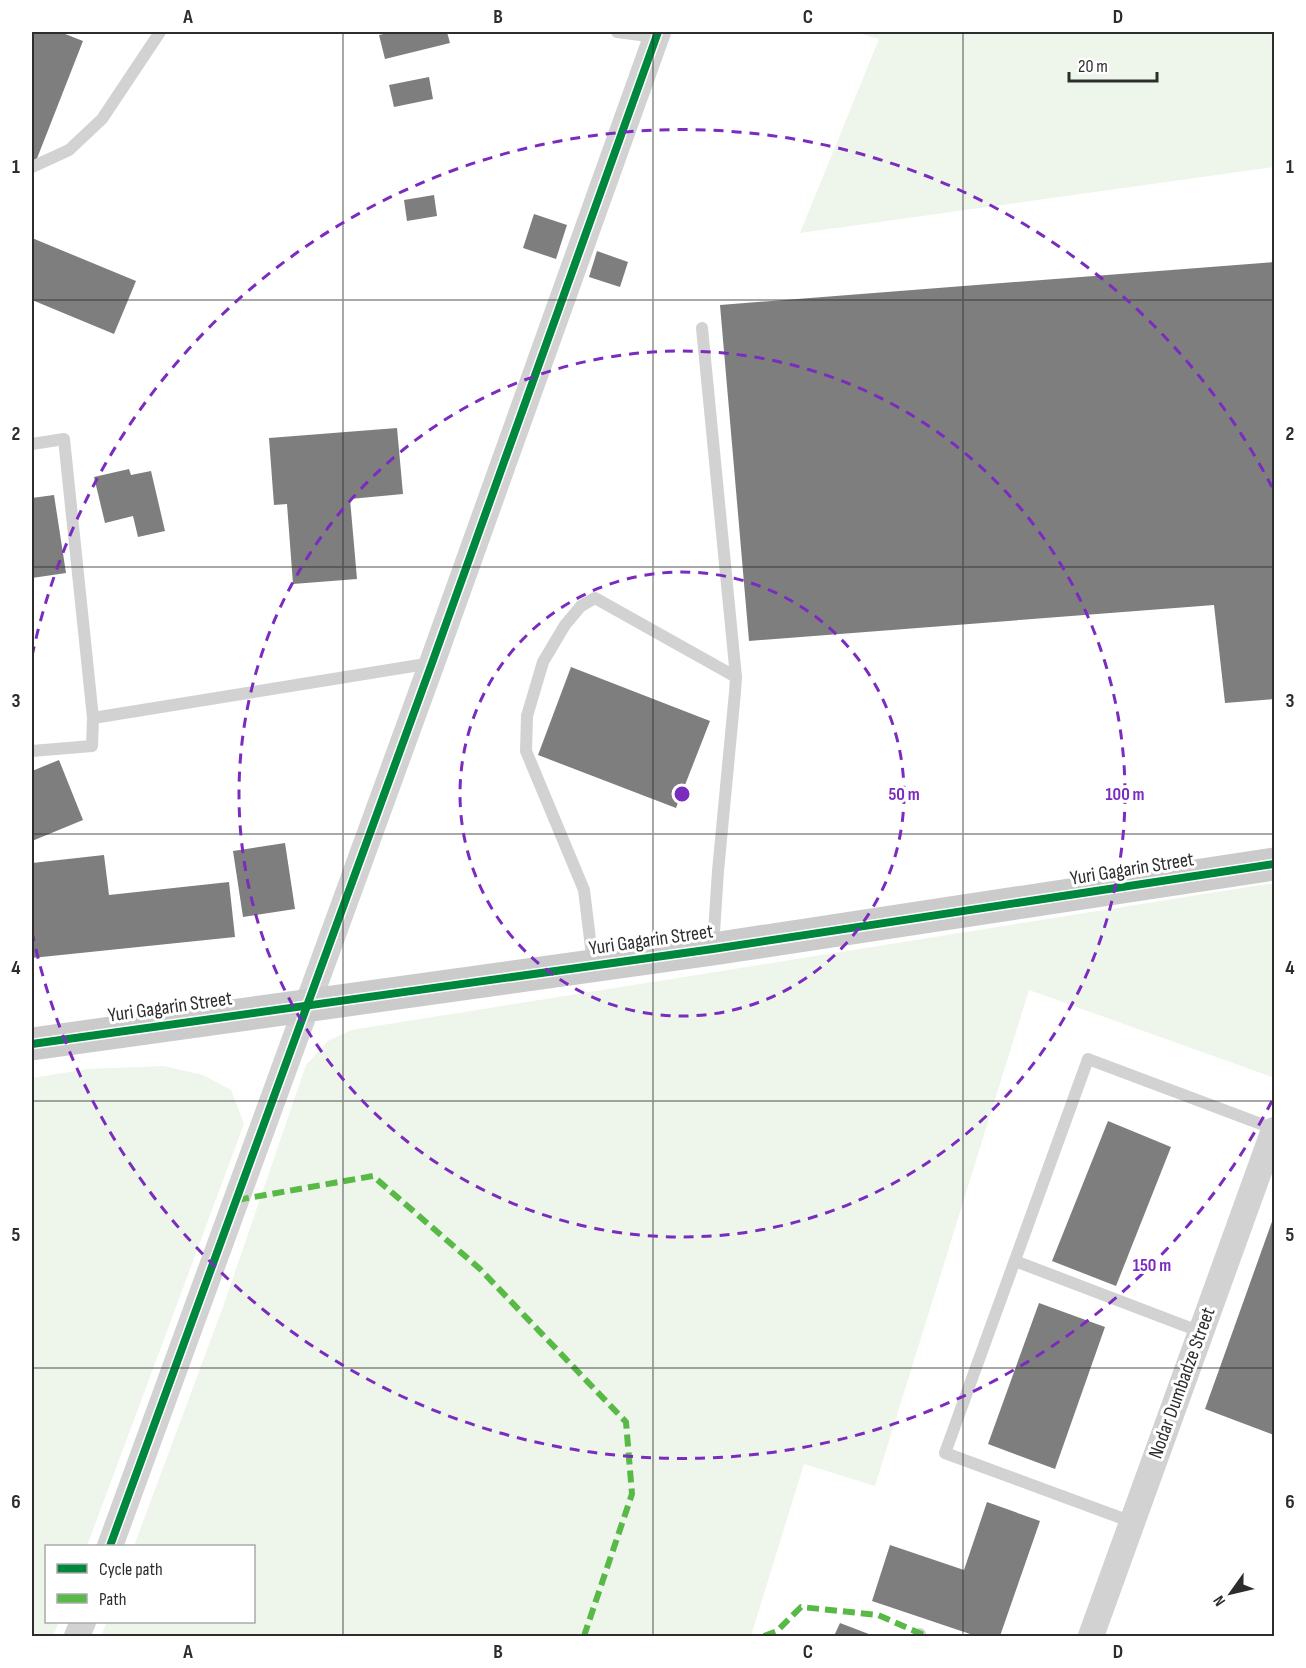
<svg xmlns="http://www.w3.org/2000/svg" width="1306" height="1668" font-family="'Sofia Sans Condensed',sans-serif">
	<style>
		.green { fill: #eef5ea }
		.building { fill: #7e7e7e }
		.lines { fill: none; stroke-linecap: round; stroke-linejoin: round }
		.lane { stroke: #d2d2d2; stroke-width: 12 }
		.street { stroke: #d2d2d2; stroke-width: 26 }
		.secondary { stroke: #cbcbcb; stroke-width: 33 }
		.quiet { stroke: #58b947; stroke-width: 6; stroke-dasharray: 12 6; stroke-linecap: butt }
		.cycleway-casing { stroke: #fff; stroke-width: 11 }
		.cycleway { stroke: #00873e; stroke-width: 8 }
		.grid { fill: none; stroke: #2d2d2d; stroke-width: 1.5; stroke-opacity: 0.55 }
		.ring { fill: none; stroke: #7b2cbf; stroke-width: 3; stroke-dasharray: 10 8 }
		.labels { text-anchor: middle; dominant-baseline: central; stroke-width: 6; stroke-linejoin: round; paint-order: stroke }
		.street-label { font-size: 20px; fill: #2d2d2d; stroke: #fff }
		.centre { fill: #7b2cbf; stroke: #fff; stroke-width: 3 }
		.ring-label { font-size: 18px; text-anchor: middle; font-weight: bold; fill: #7b2cbf; stroke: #fff; stroke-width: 6; stroke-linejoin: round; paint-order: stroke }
		.neatline { fill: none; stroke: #2d2d2d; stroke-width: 2 }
		.grid-label { font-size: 20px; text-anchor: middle; font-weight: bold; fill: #2d2d2d }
	</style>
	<rect width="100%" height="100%" fill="#fff"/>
	<g class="green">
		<path d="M 854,32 L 1274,32 L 1274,167 L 800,233 L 879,39 Z"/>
		<path d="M 1274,883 L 1274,1070 L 1272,1077 L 1029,990 L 875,1486 L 804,1464 L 751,1636 L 101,1636 L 107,1622 L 254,1622 L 254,1546 L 134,1546 L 224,1304 L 306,1065 L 328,1041 L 351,1030 Z"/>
		<path d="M 164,1066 L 203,1075 L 231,1090 L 244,1124 L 87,1546 L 46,1546 L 46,1622 L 59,1622 L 53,1636 L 32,1636 L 32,1078 L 88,1069 Z"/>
	</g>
	<g class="building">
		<path d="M 32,32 L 60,32 L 83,41 L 36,161 L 32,159 Z"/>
		<path d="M 392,32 L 447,32 L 450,43 L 385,59 L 379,35 Z"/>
		<path d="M 429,77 L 433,99 L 394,107 L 389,85 Z"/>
		<path d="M 434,195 L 437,216 L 407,221 L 404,200 Z"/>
		<path d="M 534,214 L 567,225 L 556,259 L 523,248 Z"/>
		<path d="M 32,238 L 136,281 L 114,334 L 32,300 Z"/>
		<path d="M 597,251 L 628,262 L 620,287 L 589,277 Z"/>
		<path d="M 1274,262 L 1274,699 L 1225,703 L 1214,605 L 749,641 L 720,305 Z"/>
		<path d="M 397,428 L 403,494 L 350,499 L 357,579 L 293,584 L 287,504 L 274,505 L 269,438 Z"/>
		<path d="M 129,469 L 131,475 L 151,471 L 165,531 L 138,537 L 133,516 L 105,523 L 94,477 Z"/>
		<path d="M 54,495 L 66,573 L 32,578 L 32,498 Z"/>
		<path d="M 571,667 L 710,721 L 676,808 L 538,755 Z"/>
		<path d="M 59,760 L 83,820 L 32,841 L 32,771 Z"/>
		<path d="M 285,843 L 295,909 L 243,917 L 233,851 Z"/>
		<path d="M 104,855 L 109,895 L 229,882 L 235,937 L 32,958 L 32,863 Z"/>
		<path d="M 1108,1121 L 1171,1147 L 1116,1286 L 1052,1261 Z"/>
		<path d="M 1274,1216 L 1274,1435 L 1205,1409 Z"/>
		<path d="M 1039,1303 L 1105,1327 L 1055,1469 L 988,1444 Z"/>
		<path d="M 987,1502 L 1040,1521 L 1000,1636 L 976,1636 L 872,1601 L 890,1545 L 964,1570 Z"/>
		<path d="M 840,1623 L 874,1636 L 834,1636 Z"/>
	</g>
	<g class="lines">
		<g class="lane">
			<path d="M 617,32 L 656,37"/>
			<path d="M 32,167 L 69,150 L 102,119 L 160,32"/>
			<path d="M 702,328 L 736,677"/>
			<path d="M 32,444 L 64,439 L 93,718 L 92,746 L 32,751"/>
			<path d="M 93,718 L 432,663"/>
			<path d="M 593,964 L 584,890 L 526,751 L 527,716 L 543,662 L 565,625 L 581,606 L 595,598 L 736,677 L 735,692 L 718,871 L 713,948"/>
			<path d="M 1015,1261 L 1201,1332"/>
			<path d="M 1132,1522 L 945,1453 L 1088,1059 L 1274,1129"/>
			<path d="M 918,1636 L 920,1634"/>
		</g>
		<g class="street">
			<path d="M 110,1546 L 432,663 L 658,32"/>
			<path d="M 77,1636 L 83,1622"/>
			<path d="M 1091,1636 L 1274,1130"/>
		</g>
		<path class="secondary" d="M 32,1044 L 713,949 L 1274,864"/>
		<g class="quiet">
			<path d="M 237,1200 L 373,1176 L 480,1269 L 626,1422 L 632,1494 L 584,1636"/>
			<path d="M 764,1636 L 777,1631 L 801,1607 L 878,1615 L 926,1636"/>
		</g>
		<g class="cycleway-casing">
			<g id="cycleway">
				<path d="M 32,1044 L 713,949 L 1274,864"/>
				<path d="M 110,1546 L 432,663 L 658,32"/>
			</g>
		</g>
		<use href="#cycleway" class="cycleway"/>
	</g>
	<path class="grid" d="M 343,32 L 343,1636M 653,32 L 653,1636M 963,32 L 963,1636M 32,300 L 1274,300M 32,567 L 1274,567M 32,834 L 1274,834M 32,1101 L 1274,1101M 32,1368 L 1274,1368"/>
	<g class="ring">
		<circle cx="682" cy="794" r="222"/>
		<circle cx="682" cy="794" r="443"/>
		<path d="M1272 1101A665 665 0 0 1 32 932M32 656A665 665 0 0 1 1272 487"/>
	</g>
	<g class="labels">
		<g class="street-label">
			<text transform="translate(1132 869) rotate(-9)">Yuri Gagarin Street</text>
			<text transform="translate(651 940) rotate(-8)">Yuri Gagarin Street</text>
			<text transform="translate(170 1007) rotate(-8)">Yuri Gagarin Street</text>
			<text transform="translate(1182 1383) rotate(-70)">Nodar Dumbadze Street</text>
		</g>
	</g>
	<circle cx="682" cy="794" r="9" class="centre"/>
	<g class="ring-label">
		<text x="904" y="800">50 m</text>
		<text x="1125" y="800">100 m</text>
		<text x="1152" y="1271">150 m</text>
	</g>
	<rect width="1306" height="1668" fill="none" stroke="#ffffff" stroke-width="66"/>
	<rect x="45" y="1545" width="210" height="78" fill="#ffffff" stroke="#ababab" stroke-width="1.5"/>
	<rect x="57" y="1564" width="30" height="9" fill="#00873e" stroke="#ababab" stroke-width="1.5"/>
	<text x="99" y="1575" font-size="18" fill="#2d2d2d">Cycle path</text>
	<rect x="57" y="1594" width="30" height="9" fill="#58b947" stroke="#ababab" stroke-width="1.5"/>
	<text x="99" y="1605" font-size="18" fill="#2d2d2d">Path</text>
	<g transform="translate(1231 1593) rotate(236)" stroke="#ffffff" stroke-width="4.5" paint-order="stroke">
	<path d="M0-4.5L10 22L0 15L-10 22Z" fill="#2d2d2d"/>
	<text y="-9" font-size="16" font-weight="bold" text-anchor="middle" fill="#2d2d2d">N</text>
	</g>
	<path d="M1069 72v9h88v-9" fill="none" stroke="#2d2d2d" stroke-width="3"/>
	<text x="1078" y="72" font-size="18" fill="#2d2d2d" stroke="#ffffff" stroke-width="4.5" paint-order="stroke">20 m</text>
	<rect x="33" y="33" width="1240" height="1602" class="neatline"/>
	<g class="grid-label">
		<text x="188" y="23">A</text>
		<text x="498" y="23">B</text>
		<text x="808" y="23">C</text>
		<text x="1118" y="23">D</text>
		<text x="16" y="173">1</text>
		<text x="1290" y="173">1</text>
		<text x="16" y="440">2</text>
		<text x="1290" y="440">2</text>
		<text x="16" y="707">3</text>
		<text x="1290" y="707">3</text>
		<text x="16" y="974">4</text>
		<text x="1290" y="974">4</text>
		<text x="16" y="1241">5</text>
		<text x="1290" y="1241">5</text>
		<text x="16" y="1508">6</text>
		<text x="1290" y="1508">6</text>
		<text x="188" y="1658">A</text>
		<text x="498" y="1658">B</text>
		<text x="808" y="1658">C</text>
		<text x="1118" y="1658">D</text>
	</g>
</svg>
